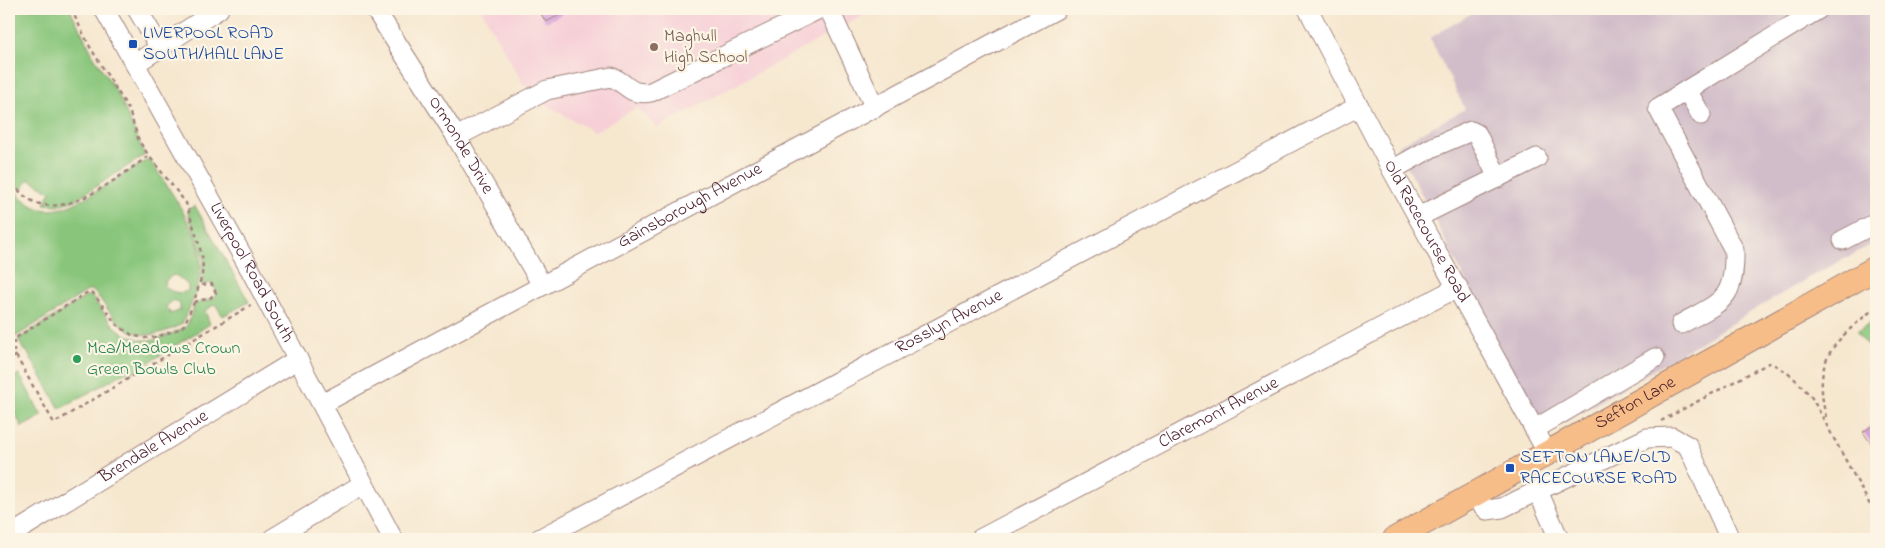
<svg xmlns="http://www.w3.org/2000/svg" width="1885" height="548" font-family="'Indie Flower',sans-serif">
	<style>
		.built { fill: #f6cfd7 }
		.industrial { fill: #d1bdc9 }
		.green { fill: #89c67c; stroke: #6a7254; fill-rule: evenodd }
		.building { fill: #d59dd8 }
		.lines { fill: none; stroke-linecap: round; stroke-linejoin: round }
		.minor-casing { stroke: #a0837d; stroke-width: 21 }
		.major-casing { stroke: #a0837d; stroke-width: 26 }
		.path { stroke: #a0837d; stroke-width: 2.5; stroke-dasharray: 4 4; stroke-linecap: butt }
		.minor { stroke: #fff; stroke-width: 19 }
		.major { stroke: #f7bd88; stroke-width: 24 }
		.transit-dot { fill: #1a4fb4; stroke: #fcf5e5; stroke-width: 2 }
		.education-dot { fill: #8d6e63; stroke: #fcf5e5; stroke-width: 2 }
		.leisure-dot { fill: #2e9e5b; stroke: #fcf5e5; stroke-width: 2 }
		.labels { text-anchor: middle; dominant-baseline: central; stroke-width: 4.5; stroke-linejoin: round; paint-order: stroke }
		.transit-label { font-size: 18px; fill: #164399; stroke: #fcf5e5; text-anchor: start }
		.education-label { font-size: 18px; fill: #785e54; stroke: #fcf5e5; text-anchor: start }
		.street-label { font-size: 18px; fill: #4a1f2b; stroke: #fcf5e5 }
		.leisure-label { font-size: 18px; fill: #27864d; stroke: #fcf5e5; text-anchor: start }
	</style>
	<rect width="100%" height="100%" fill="#fcf5e5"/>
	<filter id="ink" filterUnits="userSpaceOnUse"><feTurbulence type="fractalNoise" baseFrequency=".02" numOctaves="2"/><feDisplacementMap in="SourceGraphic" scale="10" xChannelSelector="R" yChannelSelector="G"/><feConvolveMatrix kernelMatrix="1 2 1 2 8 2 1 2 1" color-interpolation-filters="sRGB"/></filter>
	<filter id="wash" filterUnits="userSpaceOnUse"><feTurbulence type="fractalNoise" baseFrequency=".0096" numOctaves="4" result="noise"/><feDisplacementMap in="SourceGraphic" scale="20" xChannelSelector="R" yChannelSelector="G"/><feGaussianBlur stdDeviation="1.12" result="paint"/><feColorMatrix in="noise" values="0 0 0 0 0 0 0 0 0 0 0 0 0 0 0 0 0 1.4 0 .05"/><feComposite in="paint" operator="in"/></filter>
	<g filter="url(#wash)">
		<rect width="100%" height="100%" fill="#f6e7cf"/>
		<path class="built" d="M 481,9 L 875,9 L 657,128 L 637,107 L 594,132 L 550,107 L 523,84 Z"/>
		<path class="industrial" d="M 1479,9 L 1876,9 L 1876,242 L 1808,278 L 1544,435 L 1397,146 L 1465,109 L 1430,38 Z"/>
		<g class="green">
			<path d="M 9,9 L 70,9 L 93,55 L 118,94 L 145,155 L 75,200 L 59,205 L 44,204 L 51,192 L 29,179 L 21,191 L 9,174 Z"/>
			<path d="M 149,159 C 166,184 202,234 201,265 C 200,285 191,306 182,324 C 145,343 127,338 103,303 C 99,298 96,291 89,290 L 12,339 L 9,338 L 9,182 C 37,224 63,212 100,189 C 116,179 133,169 149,159 ZM 173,275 L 177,276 L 188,285 L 188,291 C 181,294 170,293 165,286 L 166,280 ZM 174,300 L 180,304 L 180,310 L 171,314 L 166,306 Z"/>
			<path d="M 195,206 L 249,302 L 223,316 L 215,304 L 205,311 L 210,324 L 132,373 L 129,370 L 60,409 L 26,350 L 24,351 L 18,339 L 90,294 L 113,325 L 126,335 L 141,340 L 154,340 L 181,330 L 187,326 L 195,304 L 214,298 L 217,292 L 211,283 L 201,285 L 204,259 L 188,213 L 188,209 Z"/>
			<path d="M 1876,318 L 1876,358 L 1857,332 Z"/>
			<path d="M 19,374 L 42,416 L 22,427 L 9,402 L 9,380 Z"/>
		</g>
		<g id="blocks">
			<g class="building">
				<path d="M 538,9 L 571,9 L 546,22 Z"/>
				<path d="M 1876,423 L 1876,451 L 1863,432 Z"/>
			</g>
		</g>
	</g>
	<g filter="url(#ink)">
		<use href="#blocks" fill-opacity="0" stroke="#a0837d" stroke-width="1"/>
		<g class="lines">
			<g class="minor-casing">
				<g id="minor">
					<path id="s1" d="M 104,9 L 251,271 L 393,539"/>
					<path d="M 137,9 L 161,49"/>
					<path id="s2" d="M 375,9 L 454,133 L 542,285"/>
					<path d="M 829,9 L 875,108"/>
					<path id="s3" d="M 1308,9 L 1392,170 L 1548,454"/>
					<path d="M 135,64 L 219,9"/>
					<path d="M 1687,90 L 1819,9"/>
					<path d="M 456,137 L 547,90 L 611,77 C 628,83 628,96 651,92 L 819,9"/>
					<path d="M 1392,170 L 1433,147 L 1471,131 L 1477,134 L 1498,178"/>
					<path d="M 1418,217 L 1537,158"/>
					<path d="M 1843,240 L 1876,223"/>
					<path d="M 1681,324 C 1721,301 1735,302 1734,250 L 1658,108 L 1687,90 L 1701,115"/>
					<path id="s4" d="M 322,404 L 1057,9"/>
					<path d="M 1535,429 L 1655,358"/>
					<path d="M 1538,491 L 1559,539"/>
					<path d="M 1473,495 L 1487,510 L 1502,508 L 1647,438 L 1672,437 L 1688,446 L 1730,539"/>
					<path id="s5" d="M 9,536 L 298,359"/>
					<path d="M 272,539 L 363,484"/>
					<path id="s6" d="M 539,539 L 1359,106"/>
					<path id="s7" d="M 980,539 L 1458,287"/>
				</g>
			</g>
			<g class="major-casing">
				<g id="major">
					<path id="s8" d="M 1395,539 L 1876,268"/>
				</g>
			</g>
			<g class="path">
				<path d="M 71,9 L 90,47 L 129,110 L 139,141 L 149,156"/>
				<path d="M 9,176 C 15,183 18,192 26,197 C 63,225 117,177 149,156 L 186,203 L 198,241 L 203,260 L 202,275 L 193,305 L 184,325 L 179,329 L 156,337 L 144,338 L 132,335 L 117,325 L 93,293 L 88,292 L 14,339 L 14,357 L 20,353"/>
				<path d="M 194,302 L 210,298 L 216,293 L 212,284 L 199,285"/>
				<path d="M 16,356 L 54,423 L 251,305"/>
				<path d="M 1826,417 C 1812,357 1834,342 1876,307"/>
				<path d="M 1661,421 L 1769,363 C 1787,369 1800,384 1812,398 L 1876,516"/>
			</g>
			<use href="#minor" class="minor"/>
			<use href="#major" class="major"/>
		</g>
	</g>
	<g class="transit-dot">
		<rect x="128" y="39" width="10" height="10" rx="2.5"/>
		<rect x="1505" y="463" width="10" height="10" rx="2.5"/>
	</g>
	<circle class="education-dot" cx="654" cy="47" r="5"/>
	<circle class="leisure-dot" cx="77" cy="359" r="5"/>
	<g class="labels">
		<g class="transit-label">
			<text x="143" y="34">LIVERPOOL ROAD<tspan x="143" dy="21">SOUTH/HALL LANE</tspan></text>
			<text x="1520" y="458">SEFTON LANE/OLD<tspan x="1520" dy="21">RACECOURSE ROAD</tspan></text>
		</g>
		<g class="education-label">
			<text x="664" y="37">Maghull<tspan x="664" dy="21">High School</tspan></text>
		</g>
		<g class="street-label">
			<text stroke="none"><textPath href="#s2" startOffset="161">Ormonde Drive</textPath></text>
			<text stroke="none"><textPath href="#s4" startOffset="418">Gainsborough Avenue</textPath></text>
			<text stroke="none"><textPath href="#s3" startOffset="252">Old Racecourse Road</textPath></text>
			<text stroke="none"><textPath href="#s1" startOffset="302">Liverpool Road South</textPath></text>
			<text stroke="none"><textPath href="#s6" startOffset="464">Rosslyn Avenue</textPath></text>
			<text stroke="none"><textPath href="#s8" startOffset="276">Sefton Lane</textPath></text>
			<text stroke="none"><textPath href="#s7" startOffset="270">Claremont Avenue</textPath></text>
			<text stroke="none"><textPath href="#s5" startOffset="170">Brendale Avenue</textPath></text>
		</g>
		<g class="leisure-label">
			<text x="87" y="349">Mca/Meadows Crown<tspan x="87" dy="21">Green Bowls Club</tspan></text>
		</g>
	</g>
	<rect width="1885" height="548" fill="none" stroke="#fcf5e5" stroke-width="30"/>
</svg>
